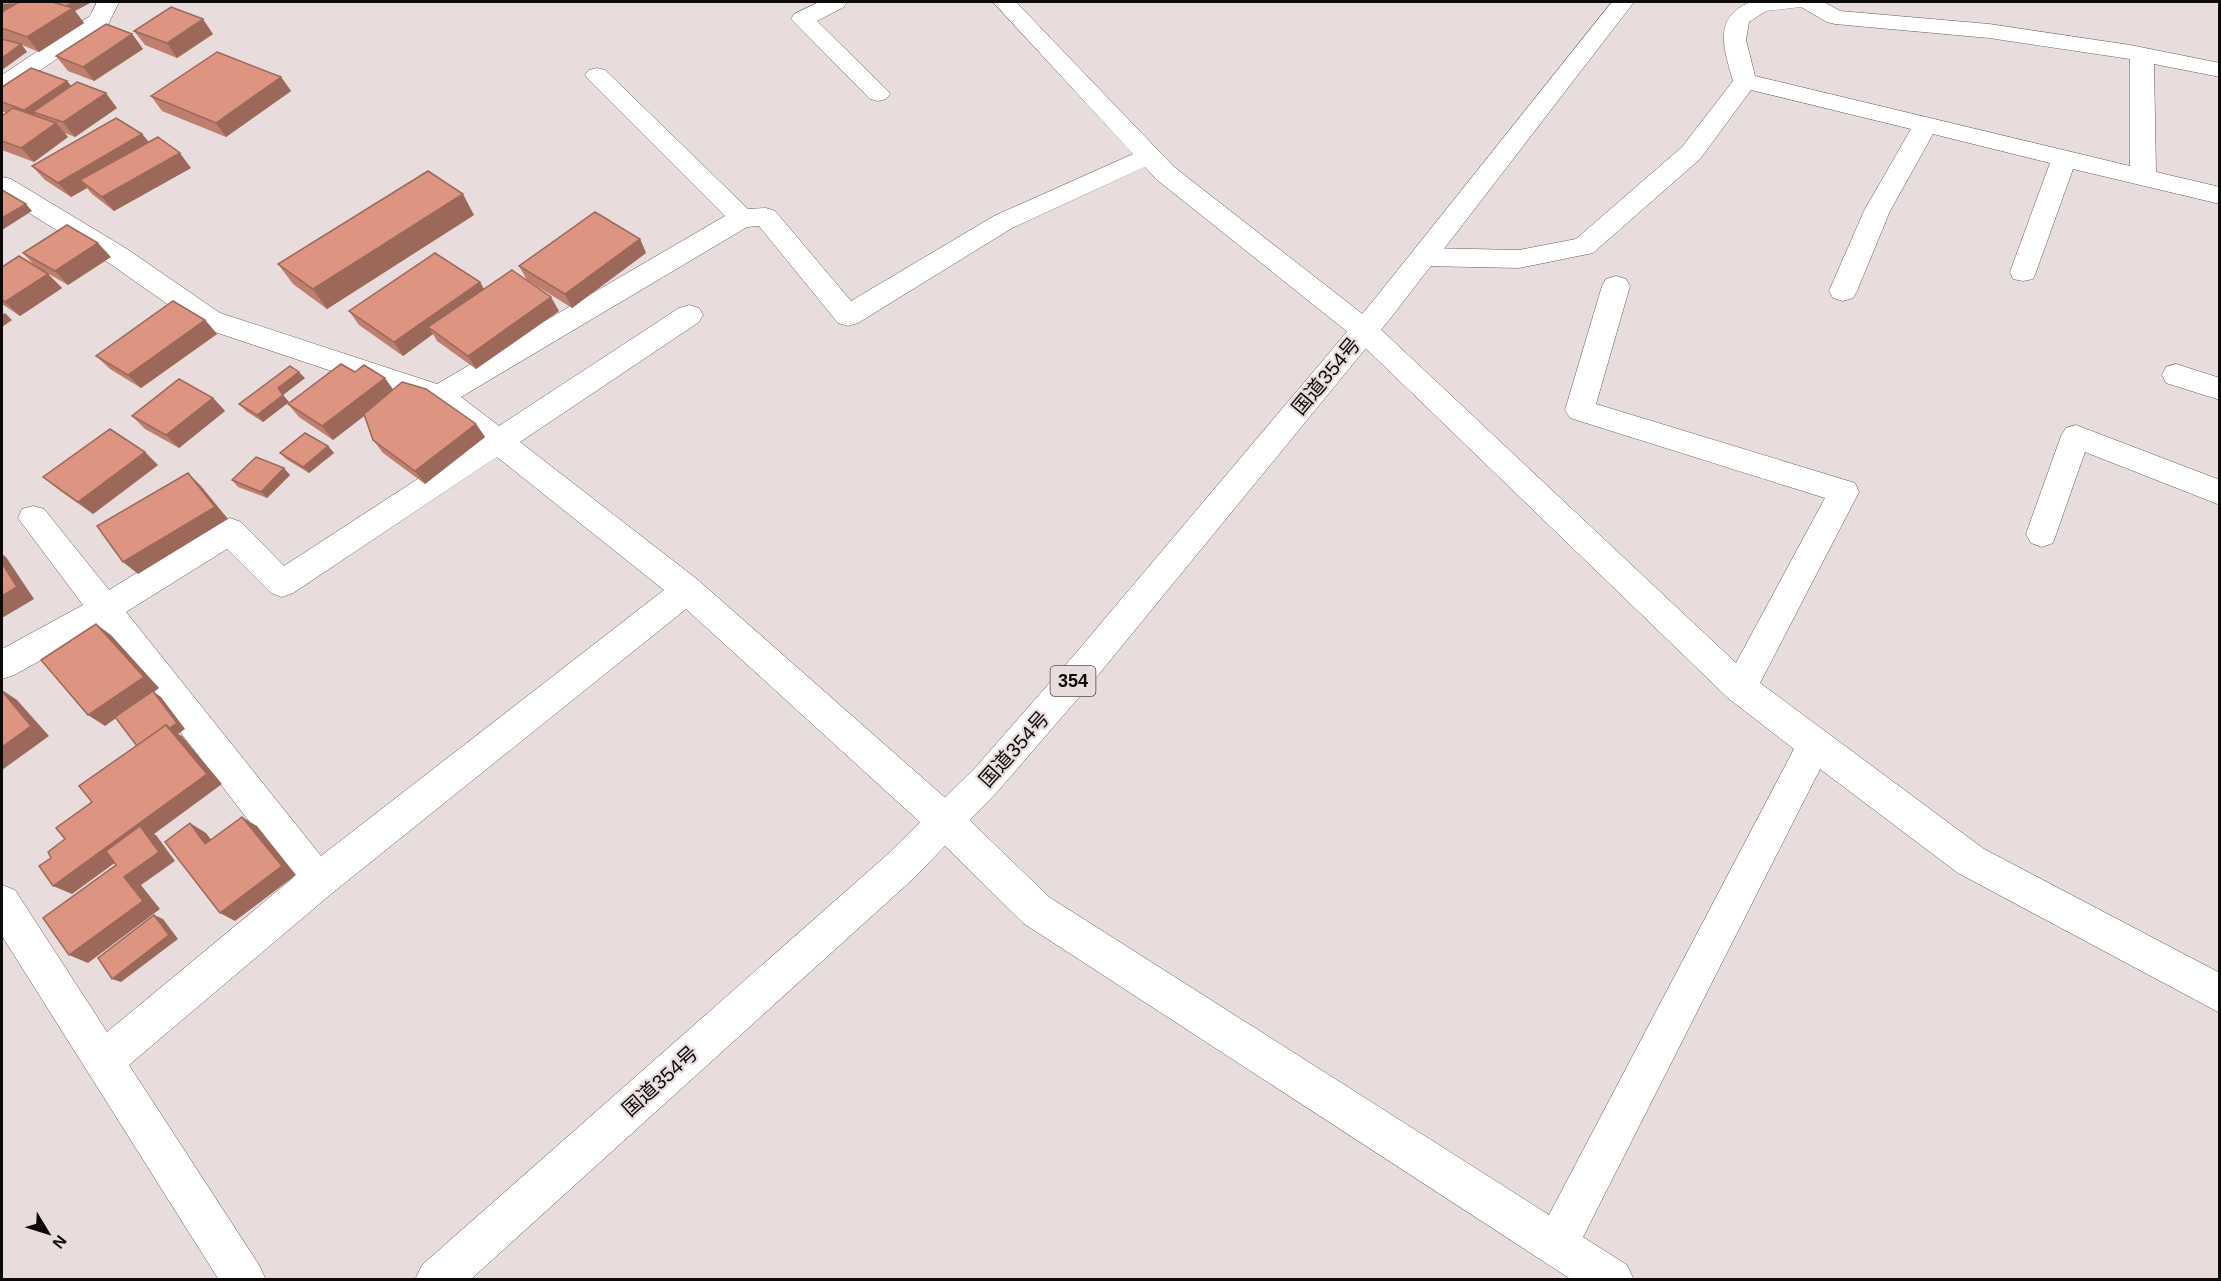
<svg xmlns="http://www.w3.org/2000/svg" width="2221" height="1281" font-family="Helvetica,'Noto Sans JP',sans-serif">
	<style>
		.lines { fill: none; stroke-linecap: round; stroke-linejoin: round }
		.minor-casing { stroke: #665b5b; stroke-width: 1 }
		.highway-casing { stroke: #665b5b; stroke-width: 1 }
		.minor { fill: #fff; fill-rule: evenodd }
		.highway { fill: #fff; fill-rule: evenodd }
		.wall { fill: #be7f6e }
		.shaded-wall { fill: #9b685a }
		.building { fill: #dd9480; stroke: #9b685a; stroke-width: 1.5 }
		.labels { text-anchor: middle; dominant-baseline: central; stroke-width: 4.5; stroke-linejoin: round; paint-order: stroke }
		.shield { fill: #e9dcdd; stroke: #504949; stroke-width: 1.5 }
		.shield-label { font-size: 18px; font-weight: bold; fill: #0e0a0a }
		.street-label { font-size: 20px; fill: #0e0a0a; stroke: #e9dcdd }
	</style>
	<rect width="100%" height="100%" fill="#e9dcdd"/>
	<g class="lines">
		<g class="minor-casing">
			<g id="minor">
				<path d="M 97,2 L 119,2 L 108,25 L 10,90 L 2,92 L 2,75 L 90,16 Z"/>
				<path d="M 819,2 L 847,2 L 844,7 L 817,21 L 886,89 L 890,94 L 886,99 L 878,101 L 870,99 L 791,19 L 794,14 Z"/>
				<path d="M 993,2 L 1016,2 L 1174,167 L 1374,323 L 1736,663 L 1825,498 L 1570,418 L 1565,410 L 1602,286 L 1606,279 L 1616,276 L 1626,279 L 1630,286 L 1596,404 L 1855,483 L 1859,492 L 1760,683 L 1984,849 L 2220,973 L 2220,1013 L 1958,873 L 1820,769 L 1583,1237 L 1627,1265 L 1634,1280 L 1572,1280 L 1023,923 L 933,834 L 686,609 L 331,894 L 129,1065 L 259,1265 L 266,1280 L 219,1280 L 2,936 L 2,885 L 15,890 L 107,1032 L 293,878 L 100,628 L 14,675 L 2,679 L 2,649 L 83,605 L 18,518 L 22,509 L 33,506 L 44,509 L 109,590 L 219,522 L 230,518 L 241,522 L 284,566 L 476,441 L 430,404 L 200,327 L 109,263 L 2,196 L 2,177 L 11,179 L 127,249 L 220,313 L 437,384 L 725,216 L 589,80 L 585,75 L 589,70 L 597,68 L 605,70 L 748,209 L 766,208 L 775,211 L 851,301 L 994,216 L 1133,154 ZM 1145,167 L 1156,179 L 1354,337 L 1728,698 L 1794,749 L 1549,1215 L 1049,897 L 959,810 L 698,580 L 520,442 L 699,322 L 703,315 L 699,308 L 689,305 L 679,308 L 499,426 L 461,397 L 747,227 L 759,226 L 838,323 L 848,326 L 858,323 L 1012,228 ZM 497,457 L 664,590 L 321,856 L 126,612 L 227,549 L 271,593 L 282,597 L 293,593 Z"/>
				<path d="M 1750,2 L 1824,2 L 1840,11 L 1989,24 L 2130,45 L 2220,63 L 2220,77 L 2154,64 L 2156,172 L 2220,187 L 2220,204 L 2073,169 L 2036,272 L 2033,279 L 2023,281 L 2013,279 L 2010,272 L 2050,163 L 1933,134 L 1890,211 L 1857,291 L 1853,298 L 1843,301 L 1833,298 L 1829,291 L 1864,211 L 1911,129 L 1751,90 L 1700,159 L 1593,253 L 1519,268 L 1424,266 L 1415,264 L 1411,257 L 1415,250 L 1424,248 L 1519,250 L 1576,239 L 1682,147 L 1733,81 C 1724,49 1712,18 1750,2 ZM 1801,7 L 1827,22 L 1835,24 L 1989,38 L 2130,59 L 2130,166 L 1755,76 L 1746,40 L 1749,22 L 1766,11 Z"/>
				<path d="M 2176,364 L 2220,378 L 2220,400 L 2166,383 L 2162,375 L 2166,367 Z"/>
				<path d="M 2076,425 L 2220,480 L 2220,505 L 2085,452 L 2053,543 L 2042,547 L 2031,543 L 2026,534 L 2061,436 L 2066,428 Z"/>
			</g>
		</g>
		<g class="highway-casing">
			<path id="highway" d="M 1612,2 L 1634,2 L 1393,315 L 1099,674 L 999,790 L 914,878 L 470,1280 L 415,1280 L 422,1265 L 888,854 L 975,768 L 1075,654 L 1373,301 Z"/>
		</g>
		<use href="#minor" class="minor"/>
		<use href="#highway" class="highway"/>
	</g>
	<g class="wall">
		<path d="M 2,2 L 75,11 L 84,23 L 39,52 L 22,45 L 27,52 L 15,43 L 2,38 Z"/>
		<path d="M 134,31 L 213,34 L 177,58 L 145,45 Z"/>
		<path d="M 132,34 L 143,49 L 94,81 L 68,71 L 56,56 Z"/>
		<path d="M 281,77 L 291,91 L 226,137 L 162,111 L 151,96 Z"/>
		<path d="M 71,86 L 117,108 L 75,137 L 65,133 L 68,137 L 34,162 L 2,150 L 2,116 L 6,113 L 2,111 L 2,87 Z"/>
		<path d="M 142,134 L 149,142 L 191,168 L 114,211 L 92,194 L 87,188 L 71,197 L 45,180 L 32,166 Z"/>
		<path d="M 474,215 L 327,309 L 293,284 L 278,264 Z"/>
		<path d="M 640,239 L 646,253 L 572,308 L 527,280 L 519,266 Z"/>
		<path d="M 23,253 L 111,257 L 68,285 L 47,273 L 62,288 L 20,316 L 2,304 L 2,267 L 35,266 Z"/>
		<path d="M 480,282 L 484,290 L 559,311 L 476,369 L 437,341 L 433,334 L 403,356 L 359,325 L 349,311 Z"/>
		<path d="M 205,320 L 217,334 L 141,388 L 110,369 L 96,356 Z"/>
		<path d="M 355,372 L 393,390 L 476,424 L 485,437 L 425,484 L 383,453 L 373,440 L 364,416 L 333,440 L 299,417 L 288,404 Z"/>
		<path d="M 305,378 L 283,395 L 289,402 L 263,422 L 246,411 L 239,404 Z"/>
		<path d="M 213,398 L 225,411 L 179,448 L 145,429 L 132,416 Z"/>
		<path d="M 328,446 L 334,453 L 309,473 L 286,459 L 280,453 Z"/>
		<path d="M 158,465 L 93,514 L 59,490 L 43,477 Z"/>
		<path d="M 290,475 L 267,498 L 238,487 L 232,480 Z"/>
	</g>
	<g class="shaded-wall">
		<path d="M 33,2 L 2,14 L 2,5 Z"/>
		<path d="M 74,2 L 92,2 L 75,11 L 84,23 L 39,52 L 27,37 L 65,7 Z"/>
		<path d="M 203,19 L 213,34 L 177,58 L 167,43 Z"/>
		<path d="M 132,34 L 143,49 L 94,81 L 83,67 Z"/>
		<path d="M 21,44 L 27,52 L 2,70 L 2,58 Z"/>
		<path d="M 281,77 L 291,91 L 226,137 L 216,123 Z"/>
		<path d="M 67,81 L 79,95 L 33,112 L 41,121 L 36,124 L 24,110 Z"/>
		<path d="M 106,93 L 117,108 L 75,137 L 63,122 Z"/>
		<path d="M 56,123 L 68,137 L 34,162 L 21,148 Z"/>
		<path d="M 142,134 L 154,149 L 80,180 L 87,188 L 71,197 L 58,183 Z"/>
		<path d="M 180,153 L 191,168 L 114,211 L 102,197 Z"/>
		<path d="M 463,194 L 474,215 L 327,309 L 313,289 Z"/>
		<path d="M 26,204 L 32,211 L 2,230 L 2,218 Z"/>
		<path d="M 640,239 L 646,253 L 572,308 L 565,294 Z"/>
		<path d="M 98,243 L 111,257 L 68,285 L 55,271 Z"/>
		<path d="M 48,274 L 62,288 L 20,316 L 5,302 Z"/>
		<path d="M 480,282 L 488,296 L 428,327 L 433,334 L 403,356 L 394,342 Z"/>
		<path d="M 551,297 L 559,311 L 476,369 L 468,356 Z"/>
		<path d="M 5,313 L 12,320 L 2,327 L 2,315 Z"/>
		<path d="M 205,320 L 217,334 L 141,388 L 128,375 Z"/>
		<path d="M 299,372 L 305,378 L 283,395 L 289,402 L 263,422 L 257,415 L 278,388 Z"/>
		<path d="M 385,378 L 395,392 L 333,440 L 322,426 Z"/>
		<path d="M 213,398 L 225,411 L 179,448 L 166,435 Z"/>
		<path d="M 476,424 L 485,437 L 425,484 L 415,471 Z"/>
		<path d="M 328,446 L 334,453 L 309,473 L 303,467 Z"/>
		<path d="M 145,452 L 158,465 L 93,514 L 78,502 Z"/>
		<path d="M 284,468 L 290,475 L 267,498 L 261,492 Z"/>
		<path d="M 188,473 L 201,486 L 228,519 L 138,574 L 123,562 Z"/>
		<path d="M 2,554 L 6,557 L 34,599 L 2,618 Z"/>
		<path d="M 96,624 L 111,635 L 159,688 L 154,692 L 161,697 L 185,729 L 178,734 L 182,736 L 222,784 L 154,834 L 156,835 L 175,861 L 141,885 L 160,909 L 88,963 L 69,955 L 124,877 L 149,838 L 72,894 L 53,886 L 148,755 L 153,692 L 105,726 L 88,715 Z"/>
		<path d="M 2,690 L 17,700 L 49,736 L 2,770 Z"/>
		<path d="M 242,817 L 257,826 L 296,875 L 235,921 L 220,913 Z"/>
		<path d="M 190,823 L 206,833 L 221,853 L 205,844 Z"/>
		<path d="M 154,915 L 163,919 L 178,939 L 121,982 L 112,979 Z"/>
	</g>
	<g class="building">
		<path d="M 2,2 L 19,2 L 15,4 L 2,5 Z"/>
		<path d="M 19,2 L 53,2 L 73,8 L 27,37 L 2,28 L 2,12 Z"/>
		<path d="M 53,2 L 74,2 L 66,6 Z"/>
		<path d="M 171,7 L 203,19 L 167,43 L 134,31 Z"/>
		<path d="M 106,24 L 132,34 L 83,67 L 56,56 Z"/>
		<path d="M 2,39 L 21,44 L 2,58 Z"/>
		<path d="M 217,52 L 281,77 L 216,123 L 151,96 Z"/>
		<path d="M 31,68 L 67,81 L 24,110 L 2,102 L 2,87 Z"/>
		<path d="M 77,82 L 106,93 L 63,122 L 33,112 Z"/>
		<path d="M 13,108 L 56,123 L 21,148 L 2,141 L 2,116 Z"/>
		<path d="M 116,118 L 142,134 L 58,183 L 32,166 Z"/>
		<path d="M 158,137 L 180,153 L 102,197 L 80,180 Z"/>
		<path d="M 428,171 L 463,194 L 313,289 L 278,264 Z"/>
		<path d="M 2,190 L 26,204 L 2,218 Z"/>
		<path d="M 595,212 L 640,239 L 565,294 L 519,266 Z"/>
		<path d="M 67,225 L 98,243 L 55,271 L 23,253 Z"/>
		<path d="M 435,253 L 480,282 L 394,342 L 349,311 Z"/>
		<path d="M 19,256 L 48,274 L 5,302 L 2,299 L 2,267 Z"/>
		<path d="M 512,270 L 551,297 L 468,356 L 428,327 Z"/>
		<path d="M 173,301 L 205,320 L 128,375 L 96,356 Z"/>
		<path d="M 341,364 L 355,372 L 364,365 L 385,378 L 322,426 L 288,404 Z"/>
		<path d="M 290,366 L 299,372 L 278,388 L 283,395 L 257,415 L 239,404 Z"/>
		<path d="M 179,379 L 213,398 L 166,435 L 132,416 Z"/>
		<path d="M 402,382 L 426,389 L 476,424 L 415,471 L 373,440 L 364,414 Z"/>
		<path d="M 110,429 L 145,452 L 78,502 L 43,477 Z"/>
		<path d="M 305,433 L 328,446 L 303,467 L 280,453 Z"/>
		<path d="M 256,457 L 284,468 L 261,492 L 232,480 Z"/>
		<path d="M 188,473 L 215,507 L 123,562 L 97,526 Z"/>
		<path d="M 2,563 L 17,587 L 2,596 Z"/>
		<path d="M 96,624 L 144,677 L 88,715 L 41,660 Z"/>
		<path d="M 2,691 L 31,726 L 2,747 Z"/>
		<path d="M 153,691 L 177,723 L 170,728 L 166,725 L 137,746 L 115,717 Z"/>
		<path d="M 166,725 L 207,774 L 53,886 L 39,866 L 51,858 L 48,852 L 65,839 L 56,828 L 92,802 L 79,786 Z"/>
		<path d="M 242,817 L 282,866 L 220,913 L 165,842 L 190,823 L 205,844 Z"/>
		<path d="M 140,826 L 159,852 L 124,877 L 143,901 L 69,955 L 43,918 L 116,865 L 106,851 Z"/>
		<path d="M 154,915 L 169,935 L 112,979 L 98,958 Z"/>
	</g>
	<g class="labels">
		<rect class="shield" x="1050.5" y="666" width="45" height="30" rx="4.5"/>
		<g class="shield-label">
			<text x="1073" y="681">354</text>
		</g>
		<g class="street-label">
			<text transform="translate(1326 376) rotate(-50)">国道354号</text>
			<text transform="translate(1014 749) rotate(-48)">国道354号</text>
			<text transform="translate(660 1081) rotate(-42)">国道354号</text>
		</g>
	</g>
	<rect width="2221" height="1281" fill="none" stroke="#0e0a0a" stroke-width="6"/>
	<g transform="translate(48 1233) rotate(128)" stroke="#e9dcdd" stroke-width="4.5" paint-order="stroke">
	<path d="M0-4.5L10 22L0 15L-10 22Z" fill="#0e0a0a"/>
	<text y="-9" font-size="16" font-weight="bold" text-anchor="middle" fill="#0e0a0a">N</text>
	</g>
</svg>
